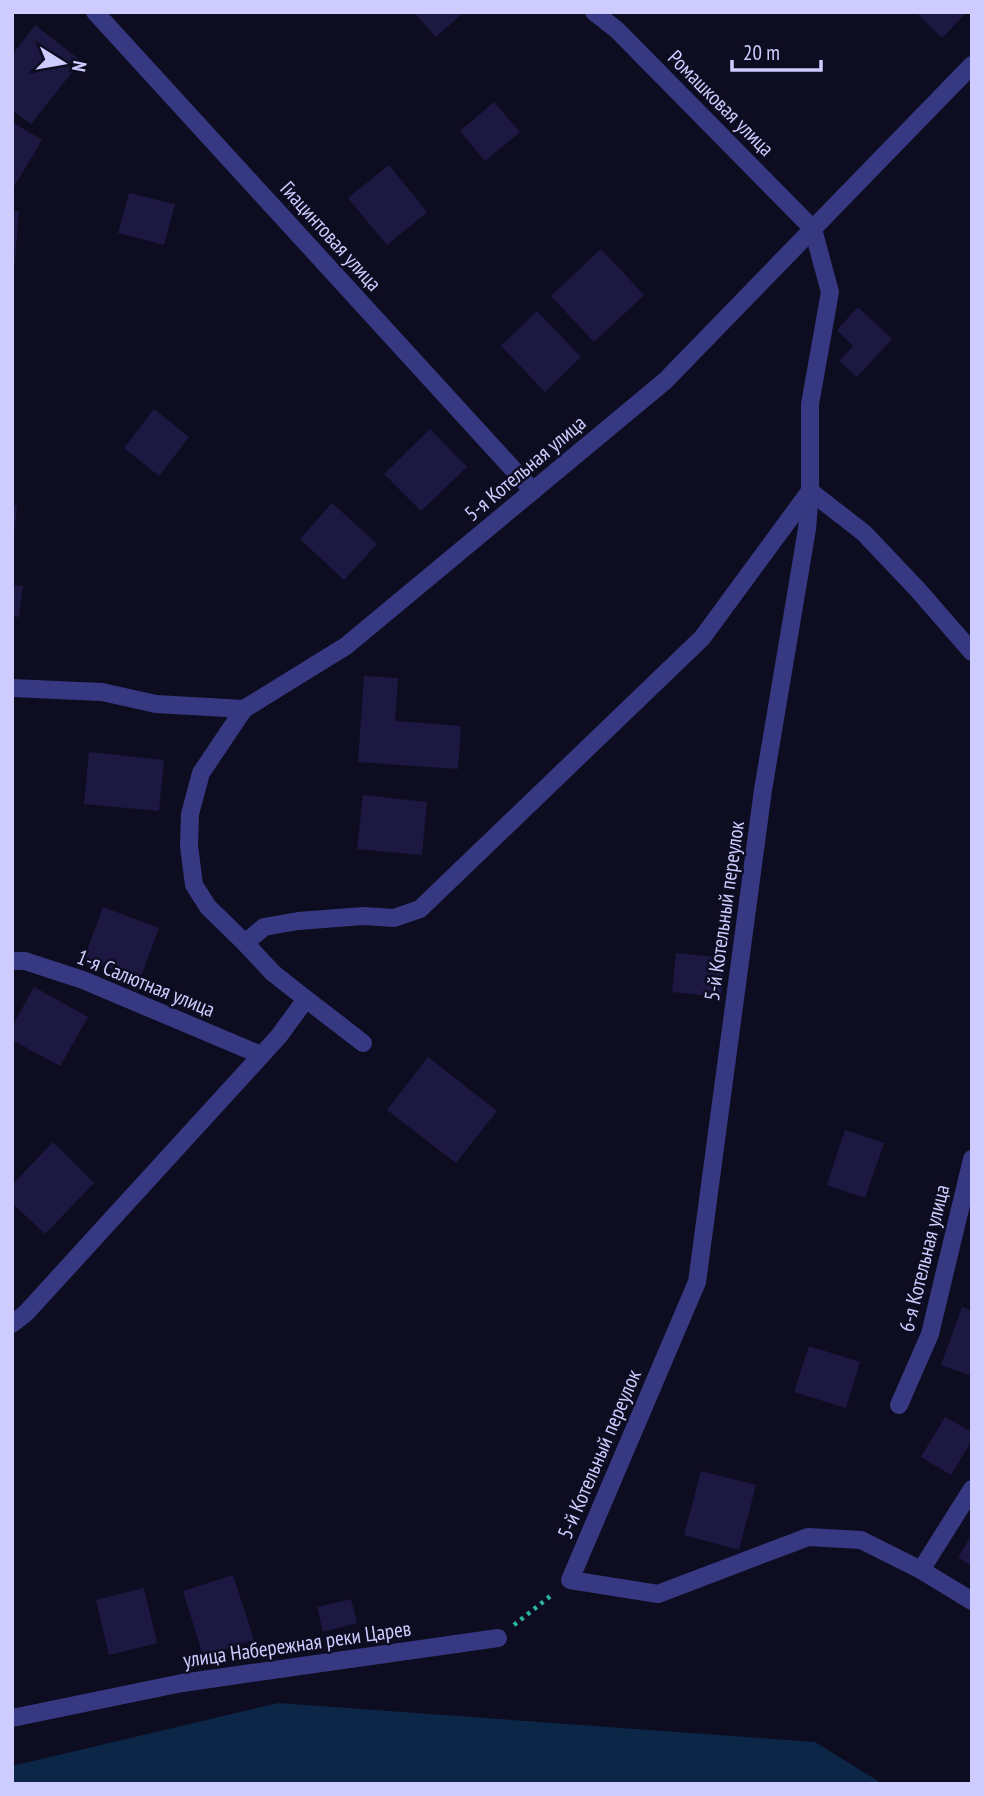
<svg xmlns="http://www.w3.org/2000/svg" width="984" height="1796" font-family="'PT Sans Narrow',sans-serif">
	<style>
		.water { fill: #0b2646 }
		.building { fill: #1d1842 }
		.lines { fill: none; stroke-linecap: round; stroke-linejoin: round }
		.path { stroke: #2ab5a2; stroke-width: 4.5; stroke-dasharray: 3.5 5; stroke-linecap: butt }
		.street { stroke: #363981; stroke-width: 18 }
		.labels { text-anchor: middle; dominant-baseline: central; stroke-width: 5; stroke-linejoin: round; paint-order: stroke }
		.street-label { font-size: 21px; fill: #ceccff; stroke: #0e0c21 }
	</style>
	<rect width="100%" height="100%" fill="#0e0c21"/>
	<path class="water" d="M 278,1703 L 815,1742 L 883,1784 L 12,1784 L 12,1766 Z"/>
	<g class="building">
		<path d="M 414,12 L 464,12 L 436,37 Z"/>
		<path d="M 916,12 L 967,12 L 942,38 Z"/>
		<path d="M 35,25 L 81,61 L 31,124 L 12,110 L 12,55 Z"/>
		<path d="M 494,102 L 520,132 L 485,161 L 460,131 Z"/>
		<path d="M 12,122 L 42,140 L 12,190 Z"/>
		<path d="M 389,165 L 427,212 L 387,245 L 348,198 Z"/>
		<path d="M 129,193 L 175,204 L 164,245 L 118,233 Z"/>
		<path d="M 12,211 L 19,211 L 14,271 L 12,271 Z"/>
		<path d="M 601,249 L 644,295 L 594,342 L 551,296 Z"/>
		<path d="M 858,307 L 892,339 L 857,377 L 839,361 L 853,346 L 837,330 Z"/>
		<path d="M 537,311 L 581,357 L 545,392 L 501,346 Z"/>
		<path d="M 154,409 L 189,437 L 159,476 L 124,448 Z"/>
		<path d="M 430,429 L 467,467 L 421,511 L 384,474 Z"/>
		<path d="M 332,503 L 377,544 L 344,580 L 300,539 Z"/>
		<path d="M 12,505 L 17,505 L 14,539 L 12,539 Z"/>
		<path d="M 12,585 L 23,586 L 19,617 L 12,616 Z"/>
		<path d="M 364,676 L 398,678 L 395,721 L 461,726 L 458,769 L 358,762 Z"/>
		<path d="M 89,752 L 164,760 L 159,811 L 84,804 Z"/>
		<path d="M 363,795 L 427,802 L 422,855 L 357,849 Z"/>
		<path d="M 103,907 L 159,928 L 140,979 L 84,959 Z"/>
		<path d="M 676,953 L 725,958 L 721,997 L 672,992 Z"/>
		<path d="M 34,987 L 88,1017 L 60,1066 L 12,1040 L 12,1027 Z"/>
		<path d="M 428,1057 L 497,1111 L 456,1163 L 387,1110 Z"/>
		<path d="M 845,1130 L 884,1143 L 865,1198 L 827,1185 Z"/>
		<path d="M 53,1142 L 94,1183 L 45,1234 L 12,1203 L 12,1185 Z"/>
		<path d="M 962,1307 L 972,1311 L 972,1376 L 941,1365 Z"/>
		<path d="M 809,1346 L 860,1362 L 846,1408 L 794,1392 Z"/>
		<path d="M 945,1417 L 972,1432 L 972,1440 L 951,1475 L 921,1457 Z"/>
		<path d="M 701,1471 L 756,1485 L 739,1550 L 684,1535 Z"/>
		<path d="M 972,1534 L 972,1566 L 958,1558 Z"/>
		<path d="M 233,1575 L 254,1640 L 203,1656 L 183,1591 Z"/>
		<path d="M 144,1588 L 157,1643 L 109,1655 L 96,1600 Z"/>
		<path d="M 351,1599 L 357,1623 L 323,1632 L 317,1607 Z"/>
	</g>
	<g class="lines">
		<path class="path" d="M 514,1625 L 553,1594"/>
		<g class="street">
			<path d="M 95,12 L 533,491"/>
			<path d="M 594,12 L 617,30 L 813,229 L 830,292 L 810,404 L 810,491 L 807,529 L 763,790 L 697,1282 L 570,1580 L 658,1594 L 808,1537 L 861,1540 L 921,1570 L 972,1601"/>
			<path d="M 12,688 L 102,692 L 156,704 L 244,709 L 346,646 L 665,381 L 972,65"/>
			<path d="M 244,709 L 201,773 L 190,814 L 189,846 L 194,885 L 208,907 L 245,943 L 264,927 L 298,921 L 363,916 L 394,918 L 420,909 L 702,638 L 810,491 L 864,533 L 918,590 L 972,652"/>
			<path d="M 12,961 L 25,961 L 83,980 L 261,1055"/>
			<path d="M 306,999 L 363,1043"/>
			<path d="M 12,1324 L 26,1313 L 279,1036 L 306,999 L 273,973 L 245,943"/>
			<path d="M 899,1405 L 930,1334 L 972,1159"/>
			<path d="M 921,1570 L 972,1489"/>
			<path d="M 12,1718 L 182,1683 L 498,1638"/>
		</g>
	</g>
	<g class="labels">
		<g class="street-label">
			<text transform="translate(721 103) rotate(45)">Ромашковая улица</text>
			<text transform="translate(331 236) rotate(48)">Гиацинтовая улица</text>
			<text transform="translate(525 468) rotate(-40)">5-я Котельная улица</text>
			<text transform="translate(724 911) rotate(-82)">5-й Котельный переулок</text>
			<text transform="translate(146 983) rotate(22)">1-я Салютная улица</text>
			<text transform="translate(924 1258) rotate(-76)">6-я Котельная улица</text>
			<text transform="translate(599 1454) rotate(-67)">5-й Котельный переулок</text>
			<text transform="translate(297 1644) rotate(-8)">улица Набережная реки Царев</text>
		</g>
	</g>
	<rect width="984" height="1796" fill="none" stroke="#ceccff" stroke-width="28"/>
	<g transform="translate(63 63) rotate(101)" stroke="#0e0c21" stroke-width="5" paint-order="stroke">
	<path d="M0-5L12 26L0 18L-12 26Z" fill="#ceccff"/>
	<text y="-10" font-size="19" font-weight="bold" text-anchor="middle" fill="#ceccff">N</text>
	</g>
	<path d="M732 60v10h89v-10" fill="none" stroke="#ceccff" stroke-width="3.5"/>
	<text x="743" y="60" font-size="21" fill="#ceccff" stroke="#0e0c21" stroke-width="5" paint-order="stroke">20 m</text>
</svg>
